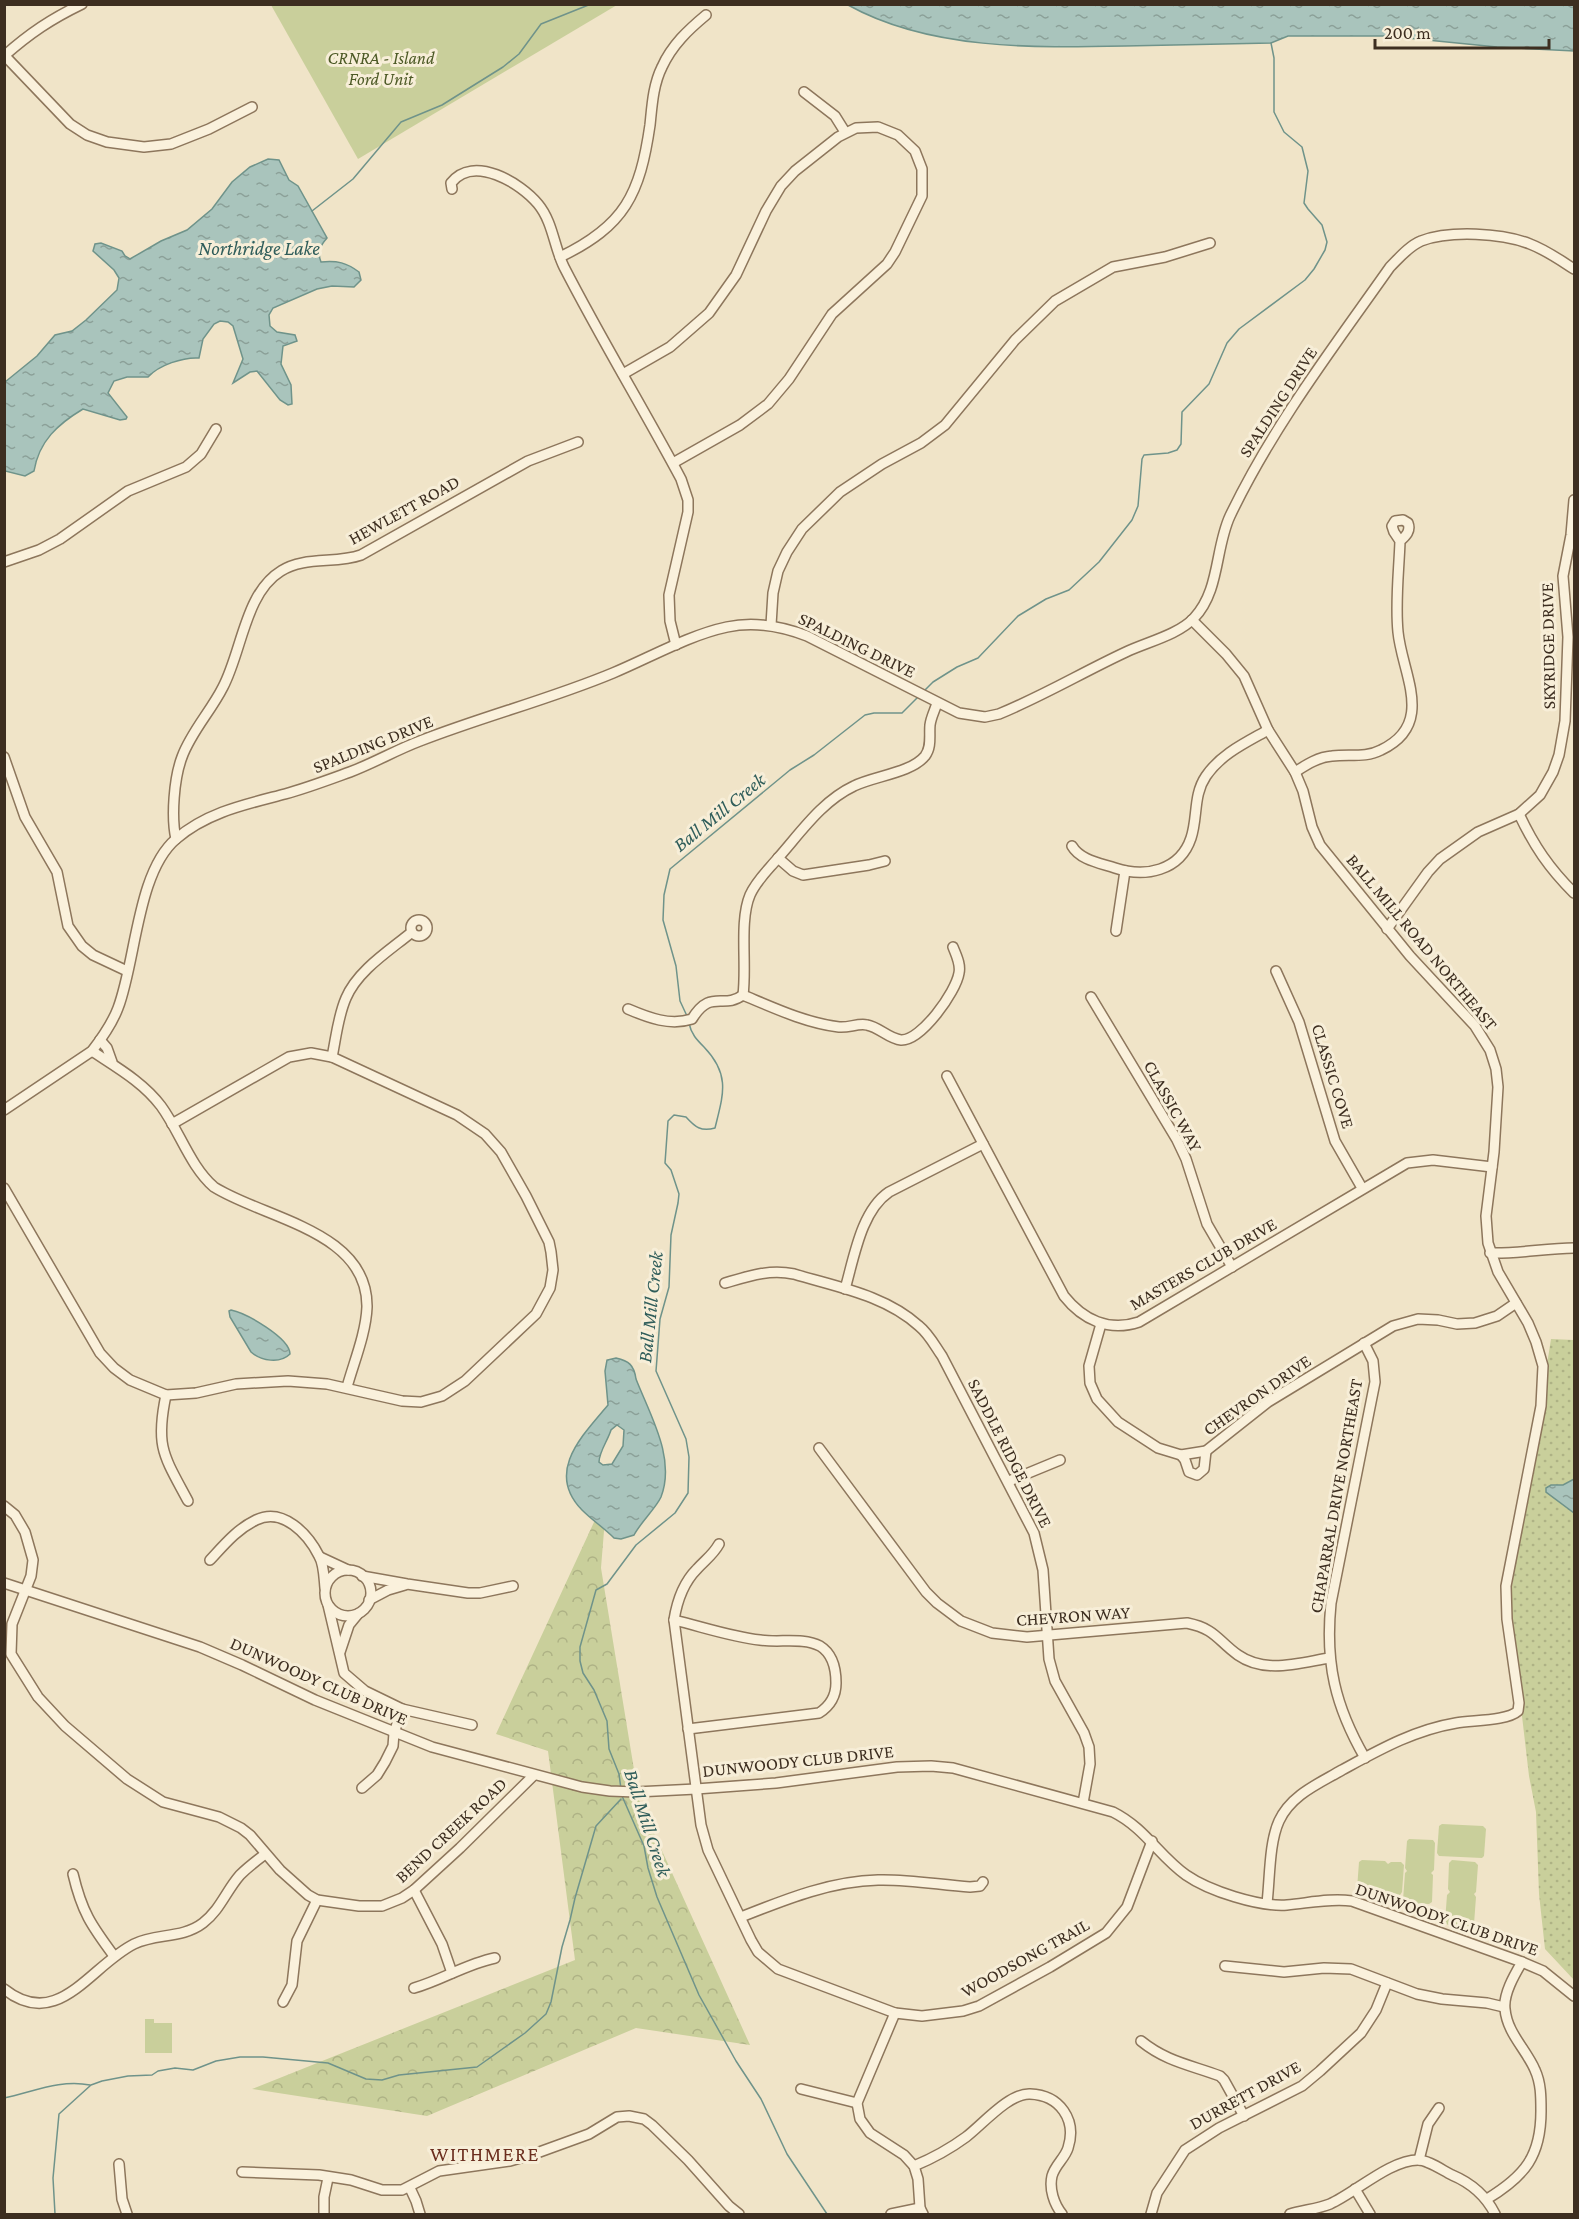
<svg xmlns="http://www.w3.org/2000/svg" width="1579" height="2219" font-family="'Crimson Pro',serif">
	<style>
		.grass { fill: url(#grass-dots) }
		.forest { fill: url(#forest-crowns) }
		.park { fill: #c9cf9b }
		.water { fill: url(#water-ripples); stroke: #6f938a; stroke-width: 1.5; fill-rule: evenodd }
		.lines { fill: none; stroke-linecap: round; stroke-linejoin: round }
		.stream { stroke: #6f938a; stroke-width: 1.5 }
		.minor-casing { stroke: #8d765c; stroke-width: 12 }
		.minor { stroke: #faf1dc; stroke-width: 9 }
		.labels { text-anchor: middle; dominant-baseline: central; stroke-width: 6; stroke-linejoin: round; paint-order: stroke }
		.park-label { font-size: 18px; font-style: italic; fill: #4d5a26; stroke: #f7eed8 }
		.street-label { font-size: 18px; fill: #3d2e20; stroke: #f7eed8 }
		.water-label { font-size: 20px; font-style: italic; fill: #2f5d5a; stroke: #f7eed8 }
		.neighbourhood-label { font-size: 20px; letter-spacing: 1.5px; fill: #6b2e1e; stroke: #f7eed8 }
	</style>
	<defs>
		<pattern id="grass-dots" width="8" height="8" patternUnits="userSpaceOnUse" patternTransform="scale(1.5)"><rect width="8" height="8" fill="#c9cf9b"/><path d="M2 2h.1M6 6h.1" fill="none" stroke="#aeb285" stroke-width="1.8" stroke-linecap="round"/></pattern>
		<pattern id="forest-crowns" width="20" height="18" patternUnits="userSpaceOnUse" patternTransform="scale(1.5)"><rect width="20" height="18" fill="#c9cf9b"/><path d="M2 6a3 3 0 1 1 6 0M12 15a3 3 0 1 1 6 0" fill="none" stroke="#aeb285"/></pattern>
		<pattern id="water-ripples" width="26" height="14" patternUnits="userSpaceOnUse" patternTransform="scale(1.5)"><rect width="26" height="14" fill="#a9c4bc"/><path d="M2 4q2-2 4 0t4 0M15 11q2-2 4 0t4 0" fill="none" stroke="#8ba098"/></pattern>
	</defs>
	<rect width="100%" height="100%" fill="#f0e4c8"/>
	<path class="grass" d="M 1551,1339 L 1574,1340 L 1574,1980 L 1545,1949 L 1539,1894 L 1536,1812 L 1529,1776 L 1509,1605 Z"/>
	<path class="forest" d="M 607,1494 L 601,1568 L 639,1800 L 750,2045 L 636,2028 L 427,2116 L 252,2089 L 575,1960 L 548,1751 L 496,1734 Z"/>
	<g class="park">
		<path d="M 271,5 L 617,5 L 358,159 Z"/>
		<path d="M 1442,1824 L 1483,1826 L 1486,1829 L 1484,1856 L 1482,1858 L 1439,1856 L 1437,1853 L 1439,1826 Z"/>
		<path d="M 1409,1839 L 1433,1840 L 1435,1843 L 1434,1870 L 1431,1873 L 1433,1875 L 1432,1902 L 1429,1904 L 1405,1903 L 1403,1900 L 1405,1873 L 1407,1871 L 1405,1868 L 1407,1841 Z"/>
		<path d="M 1362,1860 L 1385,1861 L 1388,1864 L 1391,1862 L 1401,1862 L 1404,1865 L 1402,1892 L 1400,1895 L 1388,1894 L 1386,1891 L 1383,1893 L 1359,1892 L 1357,1889 L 1359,1862 Z"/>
		<path d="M 1452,1860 L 1475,1862 L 1478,1865 L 1476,1892 L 1474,1894 L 1476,1897 L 1474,1924 L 1472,1926 L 1448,1925 L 1445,1922 L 1447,1895 L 1450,1892 L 1448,1889 L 1449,1863 Z"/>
		<path d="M 145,2019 L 154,2019 L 154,2023 L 172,2023 L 172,2053 L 145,2053 Z"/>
	</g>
	<g class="water">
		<path d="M 848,5 L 1574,5 L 1574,51 L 1497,47 L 1387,36 L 1288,36 L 1271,43 C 1223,44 1174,45 1125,46 C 1034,48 929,50 848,5 Z"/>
		<path d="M 268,159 L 279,160 L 289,180 L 298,186 L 327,238 C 320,246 317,252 321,262 C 337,260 347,263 359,272 L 361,280 L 354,287 L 332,286 L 317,289 L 273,308 L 269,315 L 270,326 L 277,332 L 295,335 L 297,341 L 283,346 L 281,364 L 291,385 L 292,404 L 288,405 L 280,400 L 257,371 L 250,372 L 233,383 L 243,359 L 233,326 L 228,322 L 220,321 L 214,324 L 203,339 L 199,358 C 183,357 159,365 148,377 L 127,377 L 114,381 L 108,393 L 127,417 L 126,419 L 120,420 L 83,409 C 58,424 39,441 34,471 L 25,476 L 5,471 L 5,382 L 37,356 L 55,335 L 72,331 L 86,320 L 117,290 L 119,278 L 114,270 L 93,251 L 95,244 L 101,243 L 122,251 L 125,256 L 130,259 L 161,241 L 187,230 L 212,209 L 232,182 L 250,167 Z"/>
		<path d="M 231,1310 C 246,1313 290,1338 290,1354 C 280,1364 261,1361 251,1352 L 230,1317 L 229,1311 Z"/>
		<path d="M 616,1358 C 629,1361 634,1365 636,1379 C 650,1415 676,1458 661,1497 C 656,1508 641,1522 634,1535 L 621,1539 L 614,1538 C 604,1528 592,1520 582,1510 C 545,1472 582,1436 608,1405 L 605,1371 L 607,1360 ZM 617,1425 L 624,1430 L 623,1446 L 612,1464 L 603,1465 L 599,1462 C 599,1452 608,1440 611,1430 Z"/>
		<path d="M 1574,1479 L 1574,1513 L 1546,1492 L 1546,1488 L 1551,1485 L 1563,1485 Z"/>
	</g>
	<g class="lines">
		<g class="stream">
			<path d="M 312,211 L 353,179 L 401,122 L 442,105 L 503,67 L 519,54 L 541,24 L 591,4"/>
			<path d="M 924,691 L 933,682 L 957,667 L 978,658 L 1018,616 L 1046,599 L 1069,590 L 1099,562 L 1132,520 L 1138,506 L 1142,459 L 1144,455 L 1168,453 L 1177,450 L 1181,444 L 1182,412 L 1209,384 L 1227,343 L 1239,329 L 1305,280 L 1314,269 L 1325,250 L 1327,242 L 1322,225 L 1308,209 L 1304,203 L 1308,171 L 1302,147 L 1284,132 L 1274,112 L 1274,58 L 1271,43"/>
			<path d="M 687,1016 L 680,1001 L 676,966 L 663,920 L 664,895 L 670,869 L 790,770 L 814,755 L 865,715 L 874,713 L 902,713 L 918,697"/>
			<path d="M 621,1789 L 619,1774 L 609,1749 L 607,1721 L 594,1690 L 583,1673 L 580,1661 L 580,1647 L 596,1590 L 607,1584 L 636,1545 L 675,1513 L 688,1493 L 689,1457 L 686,1439 L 656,1371 L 660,1319 L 669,1287 L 671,1235 L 678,1203 L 679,1194 L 671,1170 L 665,1163 L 668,1121 L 674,1115 L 686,1117 C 695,1127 701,1132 715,1128 C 723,1095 731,1075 704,1047 C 697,1040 691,1034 689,1023"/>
			<path d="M 622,1796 L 644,1846 L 648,1868 L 657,1897 L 699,1995 L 736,2061 L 761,2099 L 787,2154 L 827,2214"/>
			<path d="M 4,2098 C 33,2092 60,2079 90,2085"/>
			<path d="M 55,2214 L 53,2178 L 59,2114 L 91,2085 L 102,2081 L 128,2076 L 152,2075 L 158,2071 L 175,2068 L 193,2070 L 216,2061 L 240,2057 L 263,2057 L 328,2063 L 366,2079 L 382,2080 L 399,2075 L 477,2067 L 525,2033 L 546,2014 L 551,2002 L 562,1947 L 570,1920 L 575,1898 L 596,1826 L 621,1799"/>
		</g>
		<g class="minor-casing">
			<g id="minor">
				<path d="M 4,56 C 30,33 51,19 82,4"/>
				<path d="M 5,56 L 70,124 L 87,135 L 107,142 L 144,147 L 171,144 L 209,129 L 252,107"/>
				<path d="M 804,92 L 835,116 L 845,132"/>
				<path d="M 452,189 L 451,183 C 473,154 521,183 538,204 C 553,222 554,247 564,267 C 601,339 643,408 681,479 L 688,500 L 688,512 L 669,595 L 670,621 L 676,645"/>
				<path d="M 560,257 C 625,226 640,194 650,125 C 652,106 653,85 662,67 C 672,45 688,30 706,15"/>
				<path d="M 623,374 L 670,347 L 709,313 L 736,275 L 766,211 L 781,186 L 795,171 L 838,137 L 856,128 L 878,127 L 898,135 L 915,151 L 922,169 L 922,196 L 895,252 L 887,264 L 832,314 L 789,379 L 768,404 L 740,425 L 673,463"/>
				<path d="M 4,562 L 39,550 L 60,539 L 128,491 L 186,467 L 201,454 L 216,429"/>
				<path d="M 1192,620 L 1226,654 L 1244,676 L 1268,730 L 1295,772 L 1303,791 L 1312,827 L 1320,845 L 1410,956 L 1475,1026 L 1490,1050 L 1496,1069 L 1498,1087 L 1494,1152 L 1486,1216 L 1488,1243 L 1498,1272 L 1528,1323 L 1536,1342 L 1543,1366 L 1541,1406 L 1506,1586 L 1507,1619 L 1519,1703 L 1518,1711 C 1507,1721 1472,1720 1456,1723 C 1414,1730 1379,1750 1342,1770 C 1318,1784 1291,1795 1279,1821 C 1269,1843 1270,1878 1267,1903"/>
				<path d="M 771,625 L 773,593 L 778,571 L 787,552 L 802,529 L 840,492 L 882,464 L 921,443 L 945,425 L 1015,340 L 1055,301 L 1113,267 L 1165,257 L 1210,243"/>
				<path d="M 4,757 L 25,817 L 57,872 L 68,926 L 82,946 L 93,955 L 127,971"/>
				<path d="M 1295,772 C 1306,765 1318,757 1332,756 C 1349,754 1366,758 1381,750 C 1436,724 1402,674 1398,632 C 1395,602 1399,571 1400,541 L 1394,532 L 1392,526 L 1395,521 L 1403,520 L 1408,523 C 1411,531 1406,536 1400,541"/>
				<path d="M 1519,814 C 1534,846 1549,868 1574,893"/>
				<path d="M 176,839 C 171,817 174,778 182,757 C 191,732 211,711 223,687 C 242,651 245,593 281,571 C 304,556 336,564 361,555 L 528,461 L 578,442"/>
				<path d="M 1072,846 C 1080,860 1100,863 1115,868 C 1145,878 1180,871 1191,838 C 1198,817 1193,795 1206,776 C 1221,754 1245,743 1268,730"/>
				<path d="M 778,858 L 793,871 L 803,875 L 869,865 L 885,861"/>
				<circle cx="419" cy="928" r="8"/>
				<path d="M 1387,929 L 1428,872 L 1440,859 L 1478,832 L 1519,814 L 1540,795 L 1553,772 L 1559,755 L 1565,721 L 1568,637 L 1563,576 L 1571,535 L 1574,500"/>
				<path d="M 1116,931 L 1125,871"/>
				<path d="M 1276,971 L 1299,1022 L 1335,1141 L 1362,1188"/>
				<path d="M 743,995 C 747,965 739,921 750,895 C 756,881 768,870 778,858 C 801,832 822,801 854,786 C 874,776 911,773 925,756 C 932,747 929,735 930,725 C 931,717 935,710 937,703"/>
				<path d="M 743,995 C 774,1008 806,1023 839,1027 C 849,1028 858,1023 867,1025 C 879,1027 889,1039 901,1040 C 921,1041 956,992 959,973 C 961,964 956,955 953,947"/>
				<path d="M 1091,997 L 1177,1140 L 1186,1159 L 1207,1224 L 1232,1267"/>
				<path d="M 628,1009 C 649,1018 670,1026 692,1019 C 711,988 723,1010 743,995"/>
				<path d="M 100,1040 L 107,1048 L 112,1062"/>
				<path d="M 92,1051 C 116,1067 143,1082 161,1106 C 180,1132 190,1166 214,1187 C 265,1219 368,1231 367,1307 C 366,1333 354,1362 347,1387"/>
				<path d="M 332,1057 C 336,1038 338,1016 346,998 C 358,970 389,951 412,932"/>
				<path d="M 947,1076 L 1064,1296 C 1083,1320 1109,1332 1139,1322 L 1407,1163 L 1433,1160 L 1492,1167"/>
				<path d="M 4,1110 L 92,1051 C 102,1038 112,1024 118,1008 C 136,961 137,872 176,839 C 207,812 247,804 285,794 C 307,788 328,780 350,772 C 374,763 396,750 420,741 C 484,716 551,699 613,673 C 649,658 689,635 727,627 C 755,621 781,626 807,636 L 959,713 L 985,717 L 999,714 C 1043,696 1083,672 1126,652 C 1147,642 1178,635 1194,618 C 1220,591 1215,548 1230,516 C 1273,426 1333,348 1390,267 C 1399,258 1409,246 1421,241 C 1450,230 1502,233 1530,244 C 1546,250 1560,260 1574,269"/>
				<path d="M 4,1188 L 100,1353 L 114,1368 L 130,1380 L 166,1395 L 196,1393 L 236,1384 L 288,1381 L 327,1384 L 402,1401 L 421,1402 L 442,1396 L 465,1381 L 536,1314 L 550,1288 L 553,1270 L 551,1252 L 549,1242 L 526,1196 L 501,1152 L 485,1134 L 457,1115 L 332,1057 L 311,1053 L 289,1057 L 172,1124"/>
				<path d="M 1490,1253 C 1519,1254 1546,1248 1574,1248"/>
				<path d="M 725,1283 C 749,1276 769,1269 794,1274 C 837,1287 885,1295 919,1326 C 929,1334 935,1346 942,1356 L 1034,1533 L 1043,1570 L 1049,1659 L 1055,1681 L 1084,1733 L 1089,1747 L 1090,1764 L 1083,1803"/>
				<path d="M 845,1289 C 854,1258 861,1211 889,1192 L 983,1144"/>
				<path d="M 1101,1324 L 1089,1366 L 1090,1383 L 1097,1399 L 1118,1422 L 1158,1448 L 1181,1455 L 1206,1451 L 1268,1402 L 1393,1326 L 1418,1319 L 1438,1320 L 1457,1324 L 1475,1323 L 1497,1316 L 1516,1303"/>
				<path d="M 1364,1343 L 1373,1361 L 1375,1382 L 1331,1603 C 1325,1663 1335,1706 1365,1758"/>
				<path d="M 166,1395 C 155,1447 164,1456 188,1501"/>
				<path d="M 819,1448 L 926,1592 L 937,1603 L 961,1621 L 992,1633 L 1027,1637 L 1187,1623 C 1216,1629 1217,1640 1238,1655 C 1265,1674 1299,1663 1329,1658"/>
				<path d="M 1181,1455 L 1185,1460 L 1189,1472 L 1197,1475 L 1204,1469 L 1206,1451"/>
				<path d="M 1009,1481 L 1060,1460"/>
				<path d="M 4,1506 L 15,1515 L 25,1532 L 33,1560 L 31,1576 L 12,1624 L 11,1654 L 38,1697 L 65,1726 L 127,1779 L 163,1802 L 219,1817 L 241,1828 L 250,1835 L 280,1870 L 308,1895 L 317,1900 L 359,1906 L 382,1906 L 402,1898 L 414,1890 L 460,1848 L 534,1775"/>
				<path d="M 719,1544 C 713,1555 705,1560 697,1569 C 683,1583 677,1601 674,1620 L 701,1825 L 708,1850 L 751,1940 L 758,1952 L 778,1969 L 895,2013 L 922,2016 L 963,2011 L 979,2006 L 1050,1967 L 1106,1933 L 1127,1907 L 1152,1841"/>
				<path d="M 320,1557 L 348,1570"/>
				<path d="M 210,1560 C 224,1545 237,1529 256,1520 C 283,1507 308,1534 319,1556 C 324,1564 324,1578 325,1588"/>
				<circle cx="348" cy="1593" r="23"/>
				<path d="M 362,1576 L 407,1584 L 468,1593 L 480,1593 L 513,1586"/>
				<path d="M 4,1583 L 200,1647 L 242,1665 L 315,1700 L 432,1747 L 582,1787 L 610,1791 L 636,1792 L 696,1789 L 776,1783 L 897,1767 L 931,1766 L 953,1768 L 1113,1812 C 1145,1828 1159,1856 1186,1875 C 1209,1891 1259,1907 1287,1905 C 1309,1903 1330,1898 1352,1901 L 1522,1962 L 1543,1971 L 1574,1996"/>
				<path d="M 369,1600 L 388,1590 L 405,1585"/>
				<path d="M 328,1605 L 344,1673 L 365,1691 L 402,1709 L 394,1733 L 393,1746 L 385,1762 L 377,1775 L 362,1788"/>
				<path d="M 674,1620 C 703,1627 732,1637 760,1640 C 779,1643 803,1637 820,1646 C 833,1654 836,1668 836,1683 C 836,1697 830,1706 819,1713 L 688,1729"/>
				<path d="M 340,1652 L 349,1625 L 358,1614"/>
				<path d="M 402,1709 L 472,1725"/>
				<path d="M 73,1874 C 82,1912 91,1925 114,1956"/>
				<path d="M 414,1890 L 442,1944 L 452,1973"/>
				<path d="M 741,1917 C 784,1900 830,1881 878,1880 C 908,1879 940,1885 970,1887 L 980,1886 L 983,1882"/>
				<path d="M 1225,1966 L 1284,1972 L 1324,1968 L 1351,1969 L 1417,1994 L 1442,1999 L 1487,2003 L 1504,2007"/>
				<path d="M 414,1988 C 442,1980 466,1964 495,1958"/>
				<path d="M 4,1989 C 58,2032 90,1966 134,1944 C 156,1933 182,1939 203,1923 C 220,1910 226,1891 240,1875 C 247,1868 256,1861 264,1855"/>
				<path d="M 283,2002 L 292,1985 L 297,1941 L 317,1900"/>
				<path d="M 895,2013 L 857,2103 L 860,2119 L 870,2133 L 904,2155 L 914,2166 L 918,2179 L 920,2208 L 923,2214"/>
				<path d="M 1141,2041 C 1167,2062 1191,2065 1220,2076 L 1224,2080 L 1244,2116"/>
				<path d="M 801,2089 L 857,2103"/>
				<path d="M 1419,2160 L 1428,2124 L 1439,2108"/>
				<path d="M 119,2164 L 122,2199 L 127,2214"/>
				<path d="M 914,2166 C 931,2159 951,2148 966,2137 C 983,2124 1009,2093 1030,2094 C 1060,2095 1077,2120 1068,2148 C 1065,2158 1055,2165 1052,2176 C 1049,2189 1054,2204 1062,2214"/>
				<path d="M 242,2172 L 319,2175 L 351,2180 L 382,2190 L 402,2190 L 439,2171 L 510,2161 L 534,2154 L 589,2134 L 617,2117 L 629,2116 L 644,2119 L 652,2125 L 688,2160 L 729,2206 L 739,2214"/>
				<path d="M 410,2188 L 416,2201 L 420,2214"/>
				<path d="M 1355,2189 L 1370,2214"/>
				<path d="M 1487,2199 C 1525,2176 1541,2156 1541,2111 C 1541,2097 1541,2083 1535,2070 C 1526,2049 1507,2033 1505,2009 C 1503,1994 1515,1974 1522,1962"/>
				<path d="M 324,2214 L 324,2197 L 328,2178"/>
				<path d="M 891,2214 L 920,2208"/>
				<path d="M 1151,2214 L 1157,2193 L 1185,2150 L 1219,2128 L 1302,2086 L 1320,2071 L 1361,2033 L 1376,2010 L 1387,1983"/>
				<path d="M 1290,2214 C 1303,2210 1318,2209 1330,2204 C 1355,2193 1390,2160 1418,2160 C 1428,2160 1442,2170 1452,2175 C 1471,2183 1486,2196 1495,2214"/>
			</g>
		</g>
		<use href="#minor" class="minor"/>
	</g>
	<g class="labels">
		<g class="park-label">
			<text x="381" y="58">CRNRA - Island<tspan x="381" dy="21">Ford Unit</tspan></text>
		</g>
		<g class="street-label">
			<text transform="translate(1278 402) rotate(-57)">SPALDING DRIVE</text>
			<text transform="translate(404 510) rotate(-29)">HEWLETT ROAD</text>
			<text transform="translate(857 645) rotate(26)">SPALDING DRIVE</text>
			<text transform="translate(1548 646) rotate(-91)">SKYRIDGE DRIVE</text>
			<text transform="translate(373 744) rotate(-22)">SPALDING DRIVE</text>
			<text transform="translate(1422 942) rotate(50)">BALL MILL ROAD NORTHEAST</text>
			<text transform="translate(1333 1076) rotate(73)">CLASSIC COVE</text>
			<text transform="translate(1173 1106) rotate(61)">CLASSIC WAY</text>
			<text transform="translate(1203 1264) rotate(-30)">MASTERS CLUB DRIVE</text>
			<text transform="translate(1257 1395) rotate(-35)">CHEVRON DRIVE</text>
			<text transform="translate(1010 1453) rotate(63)">SADDLE RIDGE DRIVE</text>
			<text transform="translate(1336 1496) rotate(-80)">CHAPARRAL DRIVE NORTHEAST</text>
			<text transform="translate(1073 1616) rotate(-4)">CHEVRON WAY</text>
			<text transform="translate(319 1681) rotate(24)">DUNWOODY CLUB DRIVE</text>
			<text transform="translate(798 1761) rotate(-6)">DUNWOODY CLUB DRIVE</text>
			<text transform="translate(451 1830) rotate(-43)">BEND CREEK ROAD</text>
			<text transform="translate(1447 1919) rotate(19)">DUNWOODY CLUB DRIVE</text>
			<text transform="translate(1025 1958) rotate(-29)">WOODSONG TRAIL</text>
			<text transform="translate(1245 2095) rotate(-29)">DURRETT DRIVE</text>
		</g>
		<g class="water-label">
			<text x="259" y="248">Northridge Lake</text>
			<text transform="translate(719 812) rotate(-39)">Ball Mill Creek</text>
			<text transform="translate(650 1307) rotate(-84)">Ball Mill Creek</text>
			<text transform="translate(648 1823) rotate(72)">Ball Mill Creek</text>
		</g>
		<g class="neighbourhood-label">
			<text x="485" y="2154">WITHMERE</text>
		</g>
	</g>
	<rect width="1579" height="2219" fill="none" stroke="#3d2e20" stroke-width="12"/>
	<path d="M1375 39v9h174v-9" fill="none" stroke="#3d2e20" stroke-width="3"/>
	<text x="1384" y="39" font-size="18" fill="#3d2e20" stroke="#f7eed8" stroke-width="4.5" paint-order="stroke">200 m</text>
</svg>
